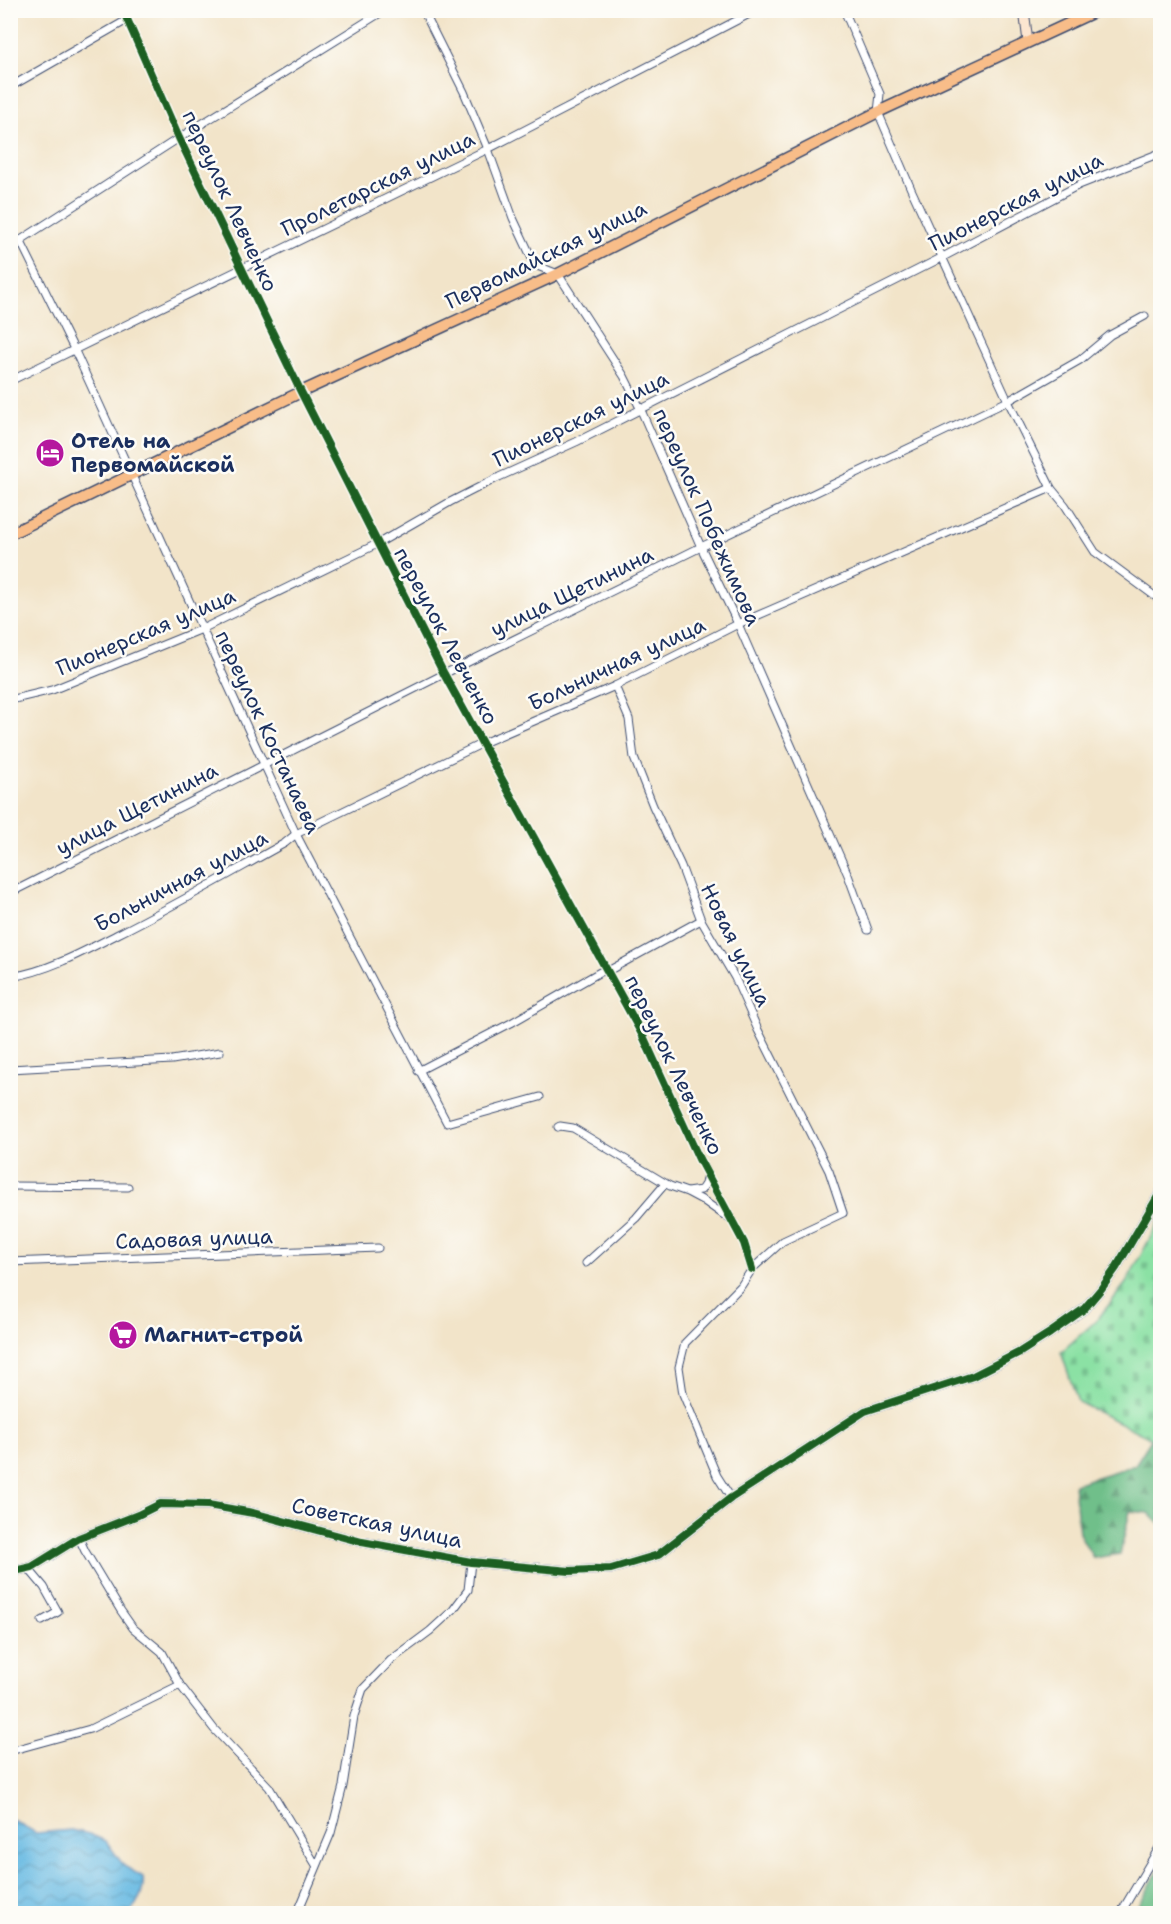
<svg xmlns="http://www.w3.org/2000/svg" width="1171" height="1924" font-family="'Shantell Sans',sans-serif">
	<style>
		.forest { fill: url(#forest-firs); stroke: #467774; stroke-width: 1.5 }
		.cemetery { fill: url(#cemetery-stones); stroke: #538881; stroke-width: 1.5 }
		.water { fill: url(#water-waves); stroke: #4074a0; stroke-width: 1.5 }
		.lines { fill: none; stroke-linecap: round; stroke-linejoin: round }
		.street-casing { stroke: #3b4a6e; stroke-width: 9 }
		.secondary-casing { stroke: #3b4a6e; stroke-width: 11 }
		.primary-casing { stroke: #3b4a6e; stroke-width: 13 }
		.street { stroke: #fff; stroke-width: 7 }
		.secondary { stroke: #fce5d0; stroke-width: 9 }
		.primary { stroke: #f8bd89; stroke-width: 10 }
		.cycleway-casing { stroke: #fdfcf7; stroke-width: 11 }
		.cycleway { stroke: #1b5e20; stroke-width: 8 }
		.labels { text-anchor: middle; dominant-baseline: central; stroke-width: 5; stroke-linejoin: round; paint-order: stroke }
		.street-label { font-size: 21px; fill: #1b2f5e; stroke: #fdfcf7 }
		.poi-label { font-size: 21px; font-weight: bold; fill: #1b2f5e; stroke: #fdfcf7; text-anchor: start }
	</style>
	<defs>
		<pattern id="forest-firs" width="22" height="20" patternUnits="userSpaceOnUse" patternTransform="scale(1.5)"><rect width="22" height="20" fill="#70bf8a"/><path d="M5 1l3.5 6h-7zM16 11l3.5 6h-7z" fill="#5b9c74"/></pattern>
		<pattern id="cemetery-stones" width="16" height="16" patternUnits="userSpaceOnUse" patternTransform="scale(1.5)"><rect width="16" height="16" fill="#8be1a4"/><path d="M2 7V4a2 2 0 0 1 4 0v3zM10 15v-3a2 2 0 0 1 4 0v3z" fill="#77c190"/></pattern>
		<pattern id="water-waves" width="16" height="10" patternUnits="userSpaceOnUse" patternTransform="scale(1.5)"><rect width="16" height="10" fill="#66b9e2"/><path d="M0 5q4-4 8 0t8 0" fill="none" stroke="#5397ba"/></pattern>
	</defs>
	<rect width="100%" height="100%" fill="#fdfcf7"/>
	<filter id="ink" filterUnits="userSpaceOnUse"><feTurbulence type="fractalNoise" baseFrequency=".0167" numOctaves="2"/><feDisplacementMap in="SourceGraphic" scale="12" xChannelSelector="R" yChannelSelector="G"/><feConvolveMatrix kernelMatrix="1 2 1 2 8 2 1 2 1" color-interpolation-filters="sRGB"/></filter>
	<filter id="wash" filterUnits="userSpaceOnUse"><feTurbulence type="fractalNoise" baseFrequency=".008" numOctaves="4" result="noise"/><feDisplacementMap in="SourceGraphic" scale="24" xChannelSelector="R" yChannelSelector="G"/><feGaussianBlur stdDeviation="1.35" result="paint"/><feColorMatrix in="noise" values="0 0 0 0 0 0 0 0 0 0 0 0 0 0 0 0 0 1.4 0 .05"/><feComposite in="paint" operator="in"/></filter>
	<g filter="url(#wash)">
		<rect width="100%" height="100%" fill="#f2e4c9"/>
		<g class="forest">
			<path d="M 1152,1438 L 1160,1443 L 1160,1524 L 1149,1513 L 1130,1511 L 1120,1554 L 1093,1558 L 1079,1533 L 1074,1484 L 1135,1465 Z"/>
			<path d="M 1160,1867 L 1160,1913 L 1135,1913 Z"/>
		</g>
		<path class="cemetery" d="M 1160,1219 L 1160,1443 L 1078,1402 L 1061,1352 L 1097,1320 L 1126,1283 Z"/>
		<path class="water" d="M 11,1819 L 36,1833 L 71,1830 L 89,1834 L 106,1841 L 124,1866 L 143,1877 C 145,1891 138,1902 130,1913 L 11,1913 Z"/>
	</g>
	<g filter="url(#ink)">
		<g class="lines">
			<g class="street-casing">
				<g id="street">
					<path d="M 123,10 L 179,138 L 301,392 L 444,674 L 643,1036 L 699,1159 L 744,1243 L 752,1269"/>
					<path d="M 423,10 L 464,92 L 488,149 L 513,218 L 535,265 L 558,274 L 624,376 L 640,408 L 701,547 L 738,624 L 848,875 L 868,930"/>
					<path d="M 844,10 L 880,94 L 878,112 L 911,189 L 1008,401 L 1051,488 L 1065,505 L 1095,552 L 1160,600"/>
					<path d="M 10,87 L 127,20"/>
					<path d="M 20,240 L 75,351 L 296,834 L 447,1123 L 540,1097"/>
					<path d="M 10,247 L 179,138 L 385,10"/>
					<path d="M 10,381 L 488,149 L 757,10"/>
					<path d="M 615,686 L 629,719 L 634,758 L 653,806 L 681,866 L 701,920 L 735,978 L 758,1030 L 829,1171 L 843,1213 L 783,1241 L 752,1269 L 741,1286 L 685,1343 L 679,1367 L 683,1394 L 717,1476 L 731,1498"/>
					<path d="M 10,700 L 52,690 L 202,629 L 377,544 L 450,502 L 499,477 L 576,442 L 941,258 L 1079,185 L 1160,153"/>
					<path d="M 10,893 L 444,674 L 701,547 L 1008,401 L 1080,360 L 1110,335 L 1145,316"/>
					<path d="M 10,977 C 46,972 85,951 116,935 C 174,906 229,874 285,843 L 296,834 L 483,743 L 615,686 L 738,624 L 1051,488"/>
					<path d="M 10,1069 L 172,1060 L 220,1052"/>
					<path d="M 418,1071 L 511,1023 L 600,972 L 608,971 L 701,920"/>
					<path d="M 558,1127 L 560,1126 L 573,1128 L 670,1186 L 687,1192 L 701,1190 L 705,1184 L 707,1173"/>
					<path d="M 10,1186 L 128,1187"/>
					<path d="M 689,1193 L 704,1201 L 728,1218"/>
					<path d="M 10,1262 L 378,1248"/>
					<path d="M 586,1263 L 636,1218 L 665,1184"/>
					<path d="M 79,1538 L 85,1551 L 121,1611 L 133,1628 L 162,1652 L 180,1685 L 214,1729 L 269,1787 L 316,1865"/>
					<path d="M 28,1568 L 44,1587 L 58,1612 L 42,1621"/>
					<path d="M 10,1751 L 90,1729 L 180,1685"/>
					<path d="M 297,1914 L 331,1833 L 343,1786 L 354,1716 L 363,1689 L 391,1660 L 430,1631 L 453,1610 L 468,1590 L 471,1562"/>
					<path d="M 1120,1914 L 1160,1846"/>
				</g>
			</g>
			<g class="secondary-casing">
				<g id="secondary">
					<path d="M 1024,10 L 1028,42"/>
					<path d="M 10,1572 L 32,1567 L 79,1538 L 138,1515 L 160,1504 L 208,1505 L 253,1513 L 362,1542 L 471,1562 L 570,1571 L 611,1569 L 658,1555 L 731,1498 L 865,1411 L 973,1376 L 1020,1352 L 1050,1333 L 1084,1309 L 1101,1289 L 1116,1268 L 1160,1193"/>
				</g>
			</g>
			<g class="primary-casing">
				<path id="primary" d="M 10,534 L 301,392 L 558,274 L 878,112 L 1098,10"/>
			</g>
			<use href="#street" class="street"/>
			<use href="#secondary" class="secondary"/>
			<use href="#primary" class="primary"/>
			<g class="cycleway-casing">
				<g id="cycleway">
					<path d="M 123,10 L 179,138 L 301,392 L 444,674 L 643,1036 L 699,1159 L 744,1243 L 752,1269"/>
					<path d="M 10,1572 L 32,1567 L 79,1538 L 138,1515 L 160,1504 L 208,1505 L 253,1513 L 362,1542 L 471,1562 L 570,1571 L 611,1569 L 658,1555 L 731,1498 L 865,1411 L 973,1376 L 1020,1352 L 1050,1333 L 1084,1309 L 1101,1289 L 1116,1268 L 1160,1193"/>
				</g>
			</g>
			<use href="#cycleway" class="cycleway"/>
		</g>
	</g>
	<defs>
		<g id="hotel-disc" transform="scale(1.5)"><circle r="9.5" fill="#b5179e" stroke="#fdfcf7"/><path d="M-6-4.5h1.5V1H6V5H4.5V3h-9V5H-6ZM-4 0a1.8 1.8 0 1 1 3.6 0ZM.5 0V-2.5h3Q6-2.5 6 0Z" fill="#fff"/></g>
		<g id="supermarket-disc" transform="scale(1.5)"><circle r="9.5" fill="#b5179e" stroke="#fdfcf7"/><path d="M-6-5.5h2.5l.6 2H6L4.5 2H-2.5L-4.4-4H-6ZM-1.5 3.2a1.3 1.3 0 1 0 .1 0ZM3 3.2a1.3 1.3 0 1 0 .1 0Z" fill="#fff"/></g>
	</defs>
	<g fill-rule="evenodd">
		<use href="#hotel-disc" x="50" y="453"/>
		<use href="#supermarket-disc" x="123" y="1335"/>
	</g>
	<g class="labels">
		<g class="street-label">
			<text transform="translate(378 184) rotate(-26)">Пролетарская улица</text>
			<text transform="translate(230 201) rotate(65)">переулок Левченко</text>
			<text transform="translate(1016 202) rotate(-27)">Пионерская улица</text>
			<text transform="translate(546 255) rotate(-26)">Первомайская улица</text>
			<text transform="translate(581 419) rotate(-26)">Пионерская улица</text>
			<text transform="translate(707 517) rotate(66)">переулок Побежимова</text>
			<text transform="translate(572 592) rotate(-26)">улица Щетинина</text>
			<text transform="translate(146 632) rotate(-23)">Пионерская улица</text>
			<text transform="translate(446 636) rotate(62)">переулок Левченко</text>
			<text transform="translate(617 664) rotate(-25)">Больничная улица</text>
			<text transform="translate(268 732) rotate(65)">переулок Костанаева</text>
			<text transform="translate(137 809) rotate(-27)">улица Щетинина</text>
			<text transform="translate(181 881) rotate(-28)">Больничная улица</text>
			<text transform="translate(736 945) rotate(64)">Новая улица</text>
			<text transform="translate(674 1065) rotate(64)">переулок Левченко</text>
			<text transform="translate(194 1239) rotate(-2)">Садовая улица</text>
			<text transform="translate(377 1523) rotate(12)">Советская улица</text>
		</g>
		<g class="poi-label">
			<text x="71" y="441">Отель на<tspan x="71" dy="24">Первомайской</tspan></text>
			<text x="144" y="1335">Магнит-строй</text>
		</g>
	</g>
	<rect width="1171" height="1924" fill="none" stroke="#fdfcf7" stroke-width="36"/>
</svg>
